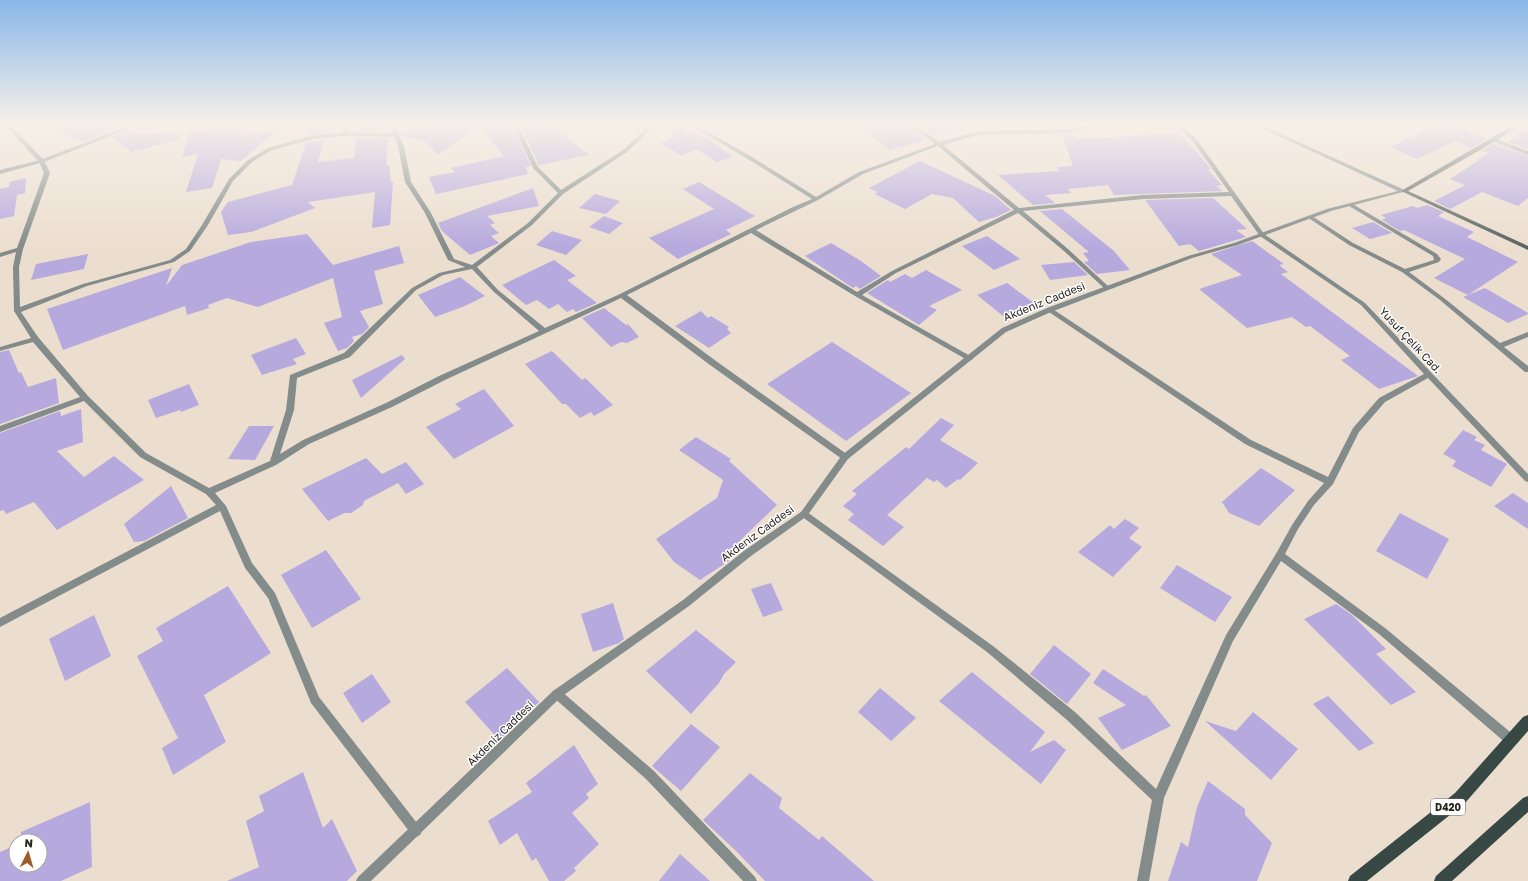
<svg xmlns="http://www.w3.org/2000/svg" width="1528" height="881" font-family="'Golos Text',sans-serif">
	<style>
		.building { fill: #b6a9de }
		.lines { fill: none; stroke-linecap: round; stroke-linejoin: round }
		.service { fill: #838c8a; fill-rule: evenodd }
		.minor { fill: #838c8a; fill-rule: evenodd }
		.tertiary { fill: #838c8a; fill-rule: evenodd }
		.secondary { fill: #576460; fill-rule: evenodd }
		.primary { fill: #384844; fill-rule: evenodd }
		.labels { text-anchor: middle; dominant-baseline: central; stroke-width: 3; stroke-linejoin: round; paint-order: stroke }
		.shield { fill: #fff; stroke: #696662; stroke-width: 1 }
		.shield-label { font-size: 10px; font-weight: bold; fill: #29241e }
		.street-label { font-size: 11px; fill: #29241e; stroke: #fff }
	</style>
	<rect width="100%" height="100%" fill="#ecdecf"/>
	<g class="building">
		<path d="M 78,123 L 129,123 L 83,142 L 56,130 Z"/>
		<path d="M 312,123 L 327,123 L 325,133 L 308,135 Z"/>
		<path d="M 358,123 L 386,123 L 386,131 L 357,131 Z"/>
		<path d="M 437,123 L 511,123 L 531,166 L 526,167 L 528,174 L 436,194 L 429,177 L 455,172 L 451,168 L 504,156 L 479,126 L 438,155 L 425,142 L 400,135 L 400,133 Z"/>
		<path d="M 519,123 L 548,123 L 589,155 L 539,165 Z"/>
		<path d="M 856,123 L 905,123 L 924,138 L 920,139 L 923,141 L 889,150 Z"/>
		<path d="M 915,123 L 958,123 L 959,128 L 933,135 Z"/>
		<path d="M 1442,123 L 1452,123 L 1486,139 L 1472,148 L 1455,141 L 1417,159 L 1390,147 Z"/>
		<path d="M 676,126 L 712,141 L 733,157 L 717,162 L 696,149 L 682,156 L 661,143 L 676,136 L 672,133 Z"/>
		<path d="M 229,128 L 227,130 L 243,129 L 239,135 L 278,129 L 241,161 L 221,159 L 212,188 L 186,192 L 198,154 L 182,157 L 190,131 Z"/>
		<path d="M 1528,128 L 1528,149 L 1508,142 L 1509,141 Z"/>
		<path d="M 129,131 L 139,135 L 178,132 L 180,139 L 132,152 L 111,137 Z"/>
		<path d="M 1179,133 L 1207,164 L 1211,169 L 1207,169 L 1222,185 L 1216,186 L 1222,191 L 1114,195 L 1108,185 L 1068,189 L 1071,193 L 1045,195 L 1055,203 L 1033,205 L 998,175 L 1060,171 L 1057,167 L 1073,166 L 1062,135 L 1072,134 L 1079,139 Z"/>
		<path d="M 356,138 L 388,138 L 386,165 L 389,165 L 391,182 L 393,182 L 390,225 L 372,228 L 375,192 L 308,202 L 315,208 L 251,232 L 228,235 L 221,212 L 228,202 L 292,185 L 306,143 L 324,140 L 318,162 L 354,158 Z"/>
		<path d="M 1494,144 L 1498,145 L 1496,148 L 1500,146 L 1528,156 L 1528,198 L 1518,206 L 1482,192 L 1450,209 L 1434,201 L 1465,185 L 1450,179 L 1479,160 L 1478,160 L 1488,153 L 1481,151 Z"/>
		<path d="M 920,161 L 995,196 L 1011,210 L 996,217 L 979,222 L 953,198 L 932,194 L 905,209 L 875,194 L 878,192 L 869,188 Z"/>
		<path d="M 26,178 L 25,193 L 17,195 L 14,216 L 0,219 L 0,189 L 9,187 L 10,182 Z"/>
		<path d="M 699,182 L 755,216 L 726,230 L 731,234 L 678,259 L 649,238 L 714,209 L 683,189 Z"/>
		<path d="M 533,188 L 539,206 L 487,216 L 495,223 L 490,225 L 499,233 L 491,236 L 499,243 L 470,255 L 442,231 L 438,223 Z"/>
		<path d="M 595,194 L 620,201 L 606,214 L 579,208 Z"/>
		<path d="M 1213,198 L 1247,229 L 1236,230 L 1246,237 L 1199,251 L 1190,244 L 1179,246 L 1145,200 Z"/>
		<path d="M 1427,205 L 1444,212 L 1438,216 L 1474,232 L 1467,237 L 1518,262 L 1468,295 L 1434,278 L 1465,259 L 1404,230 L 1400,231 L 1382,220 L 1386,218 L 1381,215 L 1413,206 L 1417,208 Z"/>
		<path d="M 1062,209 L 1114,251 L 1130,270 L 1097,274 L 1084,262 L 1089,261 L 1083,253 L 1089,252 L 1040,211 Z"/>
		<path d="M 604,216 L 623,223 L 609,234 L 589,227 Z"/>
		<path d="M 1373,222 L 1392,233 L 1370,239 L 1352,228 Z"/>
		<path d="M 552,231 L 582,240 L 566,255 L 536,245 Z"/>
		<path d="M 307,234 L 333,265 L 399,246 L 404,263 L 374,271 L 383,304 L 360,311 L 369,327 L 362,334 L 352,337 L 354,341 L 347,348 L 338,351 L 324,323 L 342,317 L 333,278 L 258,307 L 227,298 L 208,305 L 209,308 L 187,315 L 185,306 L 63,350 L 47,309 L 172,268 L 166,286 L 182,265 L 251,242 Z"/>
		<path d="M 987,236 L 1020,259 L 994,270 L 962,246 Z"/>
		<path d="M 1252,241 L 1284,264 L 1279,265 L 1288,272 L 1281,274 L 1418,376 L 1379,389 L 1341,360 L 1350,356 L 1310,326 L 1306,327 L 1292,317 L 1247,328 L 1199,289 L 1242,275 L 1211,254 Z"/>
		<path d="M 831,243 L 861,261 L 881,276 L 860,289 L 856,286 L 853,288 L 805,256 Z"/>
		<path d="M 88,254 L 84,269 L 31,280 L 36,264 Z"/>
		<path d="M 554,260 L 576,276 L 567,280 L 597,303 L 576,312 L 573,309 L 567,312 L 558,304 L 549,309 L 537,300 L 526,305 L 502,285 Z"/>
		<path d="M 1074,262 L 1088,275 L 1050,280 L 1041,265 Z"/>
		<path d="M 926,270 L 962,290 L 929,306 L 937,310 L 919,325 L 867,293 L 888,280 L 890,282 L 905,274 L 912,278 Z"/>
		<path d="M 460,277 L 485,296 L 465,306 L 435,317 L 418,295 Z"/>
		<path d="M 1007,283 L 1034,303 L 1003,316 L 977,295 Z"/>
		<path d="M 1485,288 L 1528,313 L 1528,314 L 1508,323 L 1463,297 Z"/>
		<path d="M 604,308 L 626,325 L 628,324 L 639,337 L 627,343 L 621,342 L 611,347 L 582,318 Z"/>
		<path d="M 701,311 L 708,318 L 711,316 L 729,327 L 727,329 L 731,333 L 709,348 L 675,326 Z"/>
		<path d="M 296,338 L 306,354 L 293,359 L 297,364 L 262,375 L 251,355 Z"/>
		<path d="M 832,342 L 911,393 L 846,441 L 767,384 Z"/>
		<path d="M 9,350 L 19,373 L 21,372 L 28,387 L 56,378 L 59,403 L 0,424 L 0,352 Z"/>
		<path d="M 552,351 L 582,380 L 585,378 L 613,405 L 594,416 L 591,412 L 580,418 L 566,404 L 562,404 L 525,364 Z"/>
		<path d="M 402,355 L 405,359 L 361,398 L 352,380 Z"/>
		<path d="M 189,384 L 199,405 L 181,412 L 180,410 L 156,418 L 148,400 Z"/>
		<path d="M 484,389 L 514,426 L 454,459 L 426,427 L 461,409 L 455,404 Z"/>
		<path d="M 81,409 L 83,442 L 57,451 L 84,477 L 114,456 L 144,480 L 57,530 L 34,502 L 6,514 L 4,510 L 0,511 L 0,433 L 60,411 L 61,416 Z"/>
		<path d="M 941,418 L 954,425 L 940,440 L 978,463 L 960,480 L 958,479 L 946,488 L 937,480 L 934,482 L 927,478 L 887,515 L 904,527 L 883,546 L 848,520 L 854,514 L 843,506 L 857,494 L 852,491 L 906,447 L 909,449 Z"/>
		<path d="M 249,426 L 274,426 L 255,460 L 228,459 Z"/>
		<path d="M 1463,430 L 1477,437 L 1474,440 L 1485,445 L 1481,450 L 1507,464 L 1491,487 L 1452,466 L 1456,461 L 1443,454 Z"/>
		<path d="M 696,437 L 731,459 L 729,461 L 777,505 L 726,554 L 729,561 L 700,580 L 674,562 L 656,539 L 717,498 L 723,480 L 679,450 Z"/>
		<path d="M 366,458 L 382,474 L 406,462 L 424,484 L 406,494 L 398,483 L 364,501 L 363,505 L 351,513 L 344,513 L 328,521 L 302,489 Z"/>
		<path d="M 1261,468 L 1295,490 L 1259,526 L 1229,513 L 1222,502 Z"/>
		<path d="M 171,486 L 188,518 L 144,541 L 134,542 L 124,524 Z"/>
		<path d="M 1513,493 L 1528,503 L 1528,529 L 1494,506 Z"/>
		<path d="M 1400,513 L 1449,539 L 1427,579 L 1376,551 Z"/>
		<path d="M 1125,519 L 1139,528 L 1129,538 L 1142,547 L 1113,577 L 1078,552 L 1110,525 L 1114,529 Z"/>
		<path d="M 326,550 L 361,599 L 312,628 L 281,575 Z"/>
		<path d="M 1177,565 L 1232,597 L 1215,622 L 1160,588 Z"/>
		<path d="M 771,583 L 783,610 L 763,617 L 751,589 Z"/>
		<path d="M 228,586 L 271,653 L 204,695 L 226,742 L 173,775 L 162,748 L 178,738 L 137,656 L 163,641 L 156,628 Z"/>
		<path d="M 613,603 L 624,639 L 619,643 L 593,652 L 581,614 Z"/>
		<path d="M 1336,604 L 1352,615 L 1386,649 L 1376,654 L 1416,692 L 1391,705 L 1304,619 Z"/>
		<path d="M 94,615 L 111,656 L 65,681 L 49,639 Z"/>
		<path d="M 696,630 L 736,662 L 724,674 L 719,683 L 691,714 L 646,671 Z"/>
		<path d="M 1054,645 L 1091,674 L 1067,704 L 1030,674 Z"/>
		<path d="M 507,668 L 539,702 L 499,740 L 465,702 Z"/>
		<path d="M 1103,669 L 1144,696 L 1146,695 L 1171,726 L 1122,750 L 1098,718 L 1126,705 L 1093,683 Z"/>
		<path d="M 972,672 L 1045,732 L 1030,752 L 1054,740 L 1066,750 L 1041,784 L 939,701 Z"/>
		<path d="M 372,674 L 391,702 L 362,723 L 343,693 Z"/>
		<path d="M 880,688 L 916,718 L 891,741 L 858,712 Z"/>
		<path d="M 1328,696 L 1374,743 L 1359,751 L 1313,704 Z"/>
		<path d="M 1253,712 L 1298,749 L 1271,780 L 1205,721 L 1236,731 Z"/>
		<path d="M 691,724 L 720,747 L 681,791 L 652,766 Z"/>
		<path d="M 574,745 L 598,784 L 586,794 L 589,798 L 572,813 L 599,844 L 574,868 L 576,871 L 564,881 L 549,881 L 536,858 L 532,861 L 517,833 L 500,845 L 488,821 L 532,792 L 526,783 Z"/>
		<path d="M 303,772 L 323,828 L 332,819 L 357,871 L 347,881 L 227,881 L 259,867 L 246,821 L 264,811 L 259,796 Z"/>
		<path d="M 750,773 L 782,798 L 779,808 L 819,840 L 822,836 L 874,881 L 765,881 L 737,852 L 703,820 Z"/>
		<path d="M 1208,781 L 1245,809 L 1245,815 L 1272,843 L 1257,881 L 1168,881 L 1181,842 L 1188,847 L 1197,807 Z"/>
		<path d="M 90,802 L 92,867 L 61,881 L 0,881 L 0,852 L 16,845 L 16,865 L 40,865 L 40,841 L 21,841 L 21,832 Z"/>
		<path d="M 680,854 L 710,881 L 659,881 Z"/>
	</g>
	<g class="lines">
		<path class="service" d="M 1351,203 L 1437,254 L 1441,259 L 1439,262 L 1409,272 L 1444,298 L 1500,343 L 1528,332 L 1528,337 L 1504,347 L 1528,366 L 1528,372 L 1525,372 L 1440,300 L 1402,272 L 1349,245 L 1307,217 L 1308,216 L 1312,216 L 1353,243 L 1405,269 L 1434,260 L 1433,256 L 1349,206 L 1349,204 Z"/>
		<g class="minor">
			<path d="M 3,123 L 8,123 L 44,160 L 50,173 L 23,249 L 19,267 L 20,307 L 83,284 L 170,260 L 186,249 L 202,225 L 229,179 L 248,160 L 268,148 L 314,135 L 343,133 L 346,123 L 351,123 L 348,132 L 393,133 L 391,123 L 397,123 L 399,135 L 404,146 L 411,182 L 431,213 L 454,259 L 472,265 L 528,223 L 558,193 L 533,168 L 512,123 L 517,123 L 538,167 L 561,190 L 623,150 L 652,123 L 657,123 L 627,152 L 563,194 L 532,225 L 477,267 L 498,290 L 545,328 L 620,294 L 793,207 L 812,199 L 743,156 L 686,123 L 692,123 L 747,154 L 816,197 L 859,172 L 935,144 L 906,123 L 912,123 L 940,142 L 978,131 L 1069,129 L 1096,123 L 1106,123 L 1069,133 L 978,135 L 943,145 L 1019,208 L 1143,195 L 1229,192 L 1194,143 L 1174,123 L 1179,123 L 1198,141 L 1264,234 L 1365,303 L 1528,474 L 1528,482 L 1525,481 L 1428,378 L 1385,402 L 1359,432 L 1333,484 L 1314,505 L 1298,529 L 1285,554 L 1385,628 L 1515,736 L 1516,740 L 1515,744 L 1511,745 L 1507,744 L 1379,634 L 1281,561 L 1233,641 L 1164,798 L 1149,881 L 1137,881 L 1152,800 L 1067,720 L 987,652 L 801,516 L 800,514 L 801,512 L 804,511 L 807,512 L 993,646 L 1075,712 L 1156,789 L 1226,635 L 1277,552 L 1292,525 L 1308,501 L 1324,483 L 1245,444 L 1046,310 L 1047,308 L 1051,308 L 1251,440 L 1328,477 L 1353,428 L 1379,398 L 1424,374 L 1361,305 L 1260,236 L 1231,196 L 1143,199 L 1023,211 L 1068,249 L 1109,287 L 1109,289 L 1105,289 L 1064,251 L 1018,213 L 896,273 L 862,295 L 972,357 L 973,359 L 969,361 L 855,296 L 751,233 L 627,295 L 716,361 L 848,455 L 849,457 L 848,459 L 842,459 L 710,365 L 621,298 L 445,380 L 392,407 L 309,444 L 276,465 L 215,493 L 226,506 L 252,563 L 275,593 L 319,697 L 420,827 L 422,831 L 420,835 L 416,837 L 412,835 L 311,703 L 268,598 L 245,568 L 220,511 L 0,627 L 0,618 L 216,505 L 206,494 L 140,457 L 84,401 L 0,432 L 0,426 L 80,397 L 33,342 L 0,351 L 0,347 L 31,338 L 14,311 L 13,267 L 16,252 L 0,257 L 0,253 L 17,248 L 44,173 L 39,162 ZM 345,136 L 394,137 L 398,146 L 405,182 L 425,213 L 448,260 L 465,267 L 439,273 L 412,288 L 344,353 L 290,375 L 286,410 L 270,461 L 209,488 L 146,453 L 88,396 L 38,337 L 21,312 L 87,286 L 174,262 L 190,251 L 208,225 L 233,181 L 252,162 L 272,150 L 314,139 ZM 938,146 L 1014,210 L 892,271 L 857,292 L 756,230 L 818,200 L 863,174 ZM 472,269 L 494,292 L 539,331 L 439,376 L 386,403 L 303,440 L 280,454 L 294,410 L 297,378 L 350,357 L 416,290 L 443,275 Z"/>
			<path d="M 1492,139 L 1496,139 L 1528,151 L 1528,155 L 1492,141 Z"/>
			<path d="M 557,689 L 561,691 L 654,771 L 755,877 L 757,881 L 743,881 L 646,779 L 553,697 L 552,694 L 553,691 Z"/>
		</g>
		<g class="tertiary">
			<path d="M 136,123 L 144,123 L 44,162 L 0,174 L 0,170 L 40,160 Z"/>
			<path d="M 1250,123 L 1257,123 L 1407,191 L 1331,211 L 1238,245 L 1192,258 L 1051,312 L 1006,332 L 848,459 L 807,516 L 751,556 L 689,606 L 561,697 L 371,881 L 356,881 L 358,877 L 553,691 L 683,600 L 745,550 L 801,512 L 842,455 L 1002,328 L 1047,308 L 1188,256 L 1234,243 L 1327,209 L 1398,191 Z"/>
		</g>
		<path class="secondary" d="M 1517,123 L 1523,123 L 1496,141 L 1408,191 L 1528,246 L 1528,250 L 1401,191 Z"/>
		<g class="primary">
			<path d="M 1528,715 L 1528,731 L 1465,803 L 1367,881 L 1348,881 L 1350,876 L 1455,793 L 1523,717 Z"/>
			<path d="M 1528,796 L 1528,812 L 1452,881 L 1434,881 L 1436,876 L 1523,798 Z"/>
		</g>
	</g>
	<linearGradient id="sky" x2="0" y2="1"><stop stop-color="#89b7e9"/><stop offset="0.5" stop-color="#f6f0e9"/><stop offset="1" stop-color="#f6f0e9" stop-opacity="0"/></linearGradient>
	<rect width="1528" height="247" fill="url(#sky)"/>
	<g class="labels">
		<rect class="shield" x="1431" y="799" width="34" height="16" rx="3"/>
		<g class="shield-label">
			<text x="1448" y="807">D420</text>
		</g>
		<g class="street-label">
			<text transform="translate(1044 301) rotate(-22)">Akdeniz Caddesi</text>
			<text transform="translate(1411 340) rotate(47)">Yusuf Çelik Cad.</text>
			<text transform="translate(757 533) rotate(-36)">Akdeniz Caddesi</text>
			<text transform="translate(500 733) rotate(-44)">Akdeniz Caddesi</text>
		</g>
	</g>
	<g transform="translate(28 853) rotate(5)"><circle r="19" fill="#ffffff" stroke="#a9a7a5"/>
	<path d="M0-3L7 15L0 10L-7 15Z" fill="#9f5c2b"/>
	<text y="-6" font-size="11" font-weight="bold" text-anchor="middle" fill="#29241e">N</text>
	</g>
</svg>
